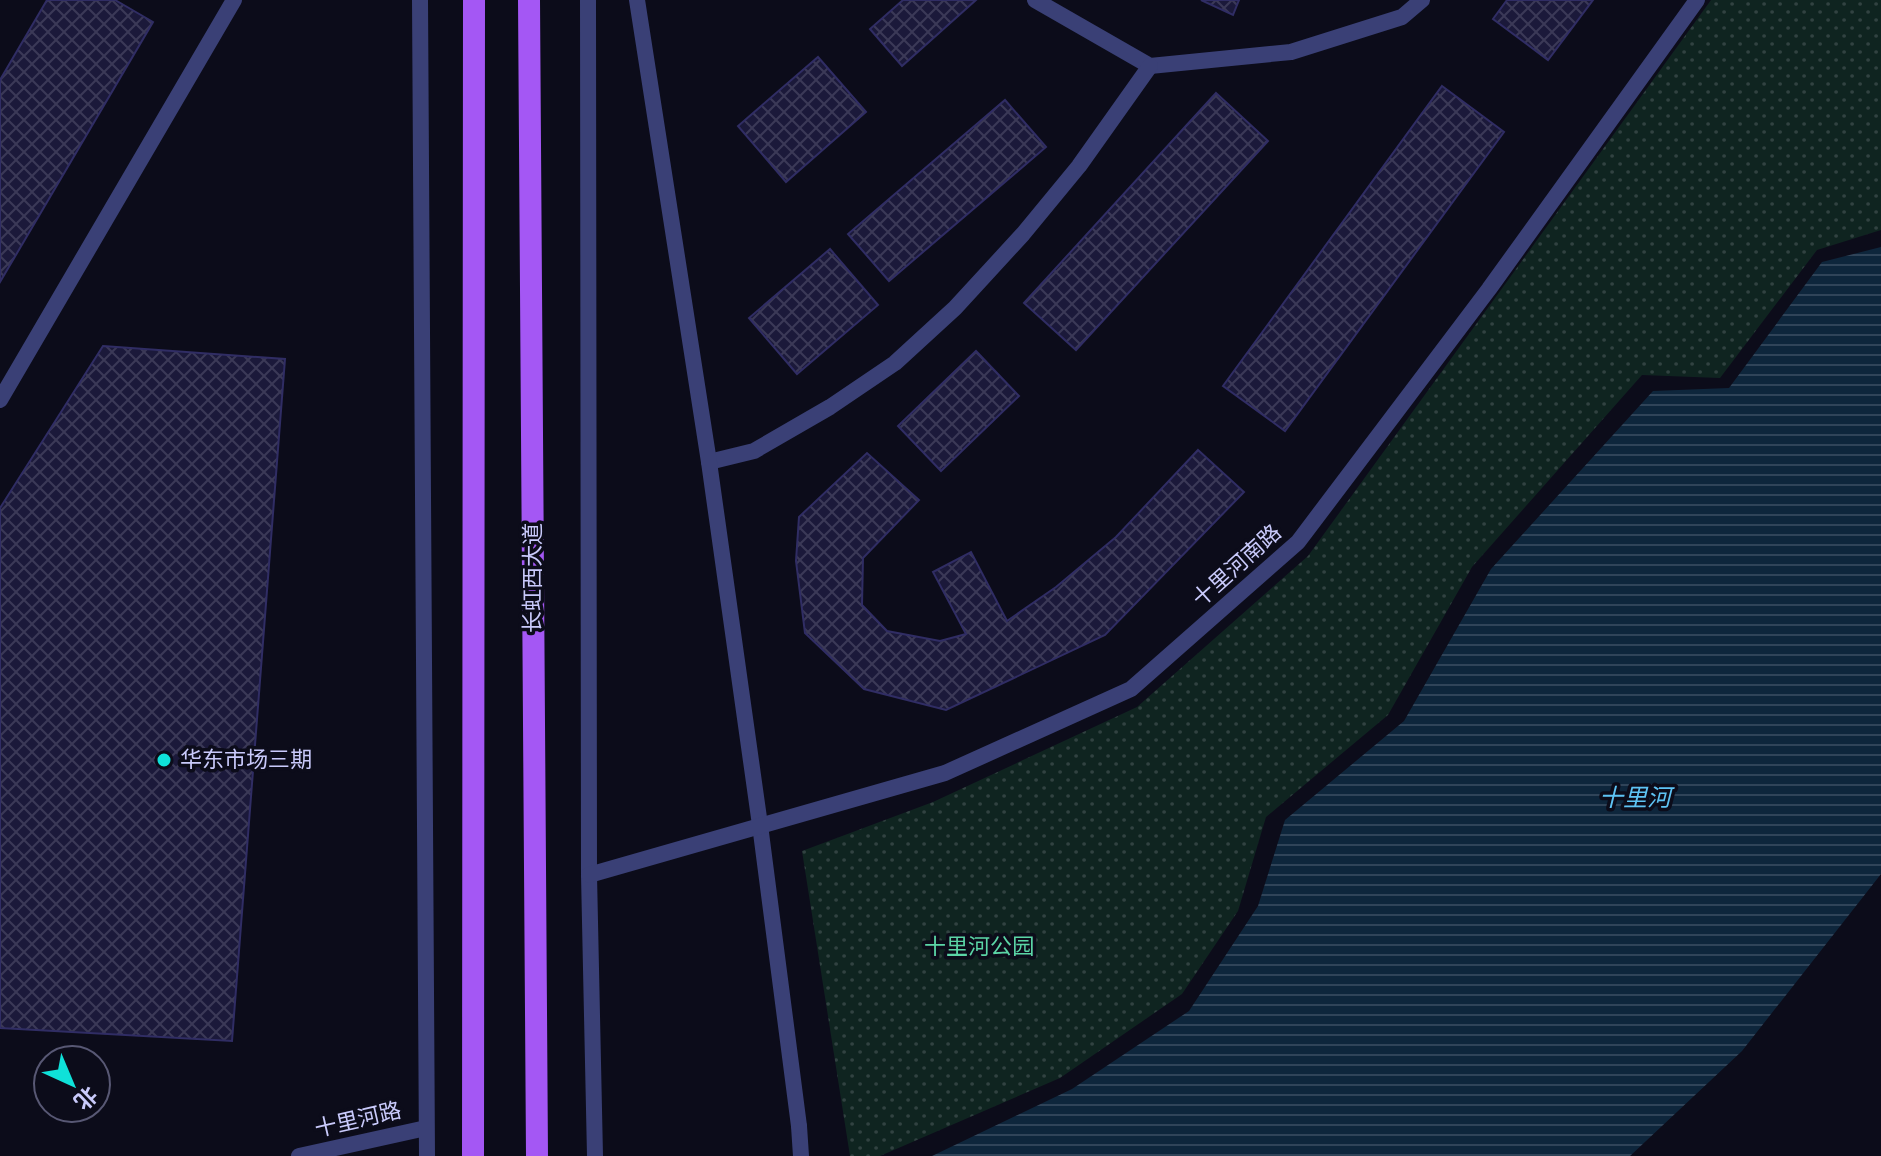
<svg xmlns="http://www.w3.org/2000/svg" width="1881" height="1156" font-family="'Alegreya Sans','Noto Sans SC',sans-serif">
	<style>
		.grass { fill: url(#grass-dots) }
		.water { fill: url(#water-rules) }
		.building { fill: url(#building-cross-hatch); stroke: #302d64; stroke-width: 2 }
		.lines { fill: none; stroke-linecap: round; stroke-linejoin: round }
		.service { stroke: #3a4076; stroke-width: 16 }
		.minor { stroke: #3a4076; stroke-width: 16 }
		.tertiary { stroke: #3a4076; stroke-width: 16 }
		.primary { stroke: #a457f4; stroke-width: 22 }
		.poi-dot { fill: #0fe1d9; stroke: #0c0c1a; stroke-width: 3 }
		.labels { text-anchor: middle; dominant-baseline: central; stroke-width: 7; stroke-linejoin: round; paint-order: stroke }
		.street-label { font-size: 22px; fill: #c9cafb; stroke: #0c0c1a }
		.poi-label { font-size: 22px; fill: #c9cafb; stroke: #0c0c1a; text-anchor: start }
		.park-label { font-size: 22px; fill: #5bd5a6; stroke: #0c0c1a }
		.water-label { font-size: 24px; font-style: italic; fill: #5ec3f4; stroke: #0c0c1a }
	</style>
	<defs>
		<pattern id="grass-dots" width="8" height="8" patternUnits="userSpaceOnUse" patternTransform="scale(2)"><rect width="8" height="8" fill="#0f2420"/><path d="M2 2h.1M6 6h.1" fill="none" stroke="#314241" stroke-width="1.8" stroke-linecap="round"/></pattern>
		<pattern id="water-rules" width="6" height="5" patternUnits="userSpaceOnUse" patternTransform="scale(2)"><rect width="6" height="5" fill="#0e263c"/><path d="M0 2.5h6" fill="none" stroke="#304459"/></pattern>
		<pattern id="building-cross-hatch" width="8" height="8" patternUnits="userSpaceOnUse" patternTransform="scale(2)"><rect width="8" height="8" fill="#1b193a"/><path d="M0 0l8 8M0 8l8-8" fill="none" stroke="#3b3957"/></pattern>
	</defs>
	<rect width="100%" height="100%" fill="#0c0c1a"/>
	<path class="grass" d="M 1711,0 L 1881,0 L 1881,230 L 1817,250 L 1720,378 L 1642,375 L 1472,567 L 1388,715 L 1266,817 L 1238,911 L 1182,994 L 1060,1078 L 880,1156 L 850,1156 L 802,851 L 933,802 L 1137,707 L 1308,556 Z"/>
	<path class="water" d="M 1881,247 L 1881,874 L 1742,1051 L 1630,1156 L 932,1156 L 1072,1089 L 1189,1011 L 1258,906 L 1285,820 L 1404,721 L 1491,569 L 1653,391 L 1729,388 L 1822,262 Z"/>
	<g class="building">
		<path d="M 47,0 L 115,0 L 153,22 L 0,282 L 0,80 Z"/>
		<path d="M 903,0 L 976,0 L 902,66 L 870,29 Z"/>
		<path d="M 1201,0 L 1239,0 L 1233,15 Z"/>
		<path d="M 1507,0 L 1593,0 L 1548,60 L 1493,19 Z"/>
		<path d="M 818,57 L 866,112 L 786,182 L 738,126 Z"/>
		<path d="M 1442,86 L 1504,132 L 1285,431 L 1223,386 Z"/>
		<path d="M 1216,93 L 1268,141 L 1076,350 L 1024,303 Z"/>
		<path d="M 1005,100 L 1046,147 L 889,281 L 848,234 Z"/>
		<path d="M 830,249 L 878,305 L 797,374 L 749,318 Z"/>
		<path d="M 103,346 L 285,359 L 232,1041 L 0,1028 L 0,508 Z"/>
		<path d="M 976,351 L 1019,396 L 941,471 L 898,426 Z"/>
		<path d="M 1198,450 L 1244,492 L 1105,635 L 946,710 L 864,689 L 805,633 L 796,561 L 799,517 L 867,453 L 919,500 L 863,558 L 862,605 L 887,631 L 940,641 L 966,634 L 933,572 L 971,552 L 1007,621 L 1056,587 L 1116,537 Z"/>
	</g>
	<g class="lines">
		<path class="service" d="M 0,400 L 234,0"/>
		<g class="minor">
			<path d="M 1035,0 L 1150,66 L 1291,52 L 1402,17 L 1422,0"/>
			<path d="M 709,462 L 754,451 L 830,407 L 895,363 L 955,308 L 1023,234 L 1079,166 L 1150,66"/>
			<path d="M 799,1126 L 801,1156"/>
			<path d="M 299,1156 L 426,1128"/>
		</g>
		<g class="tertiary">
			<path d="M 420,0 L 427,1156"/>
			<path d="M 588,0 L 589,875 L 595,1156"/>
			<path d="M 637,0 L 709,462 L 760,825 L 799,1126"/>
			<path d="M 589,875 L 945,773 L 1131,689 L 1298,542 L 1489,289 L 1697,0"/>
		</g>
		<g class="primary">
			<path d="M 529,0 L 537,1156"/>
			<path d="M 473,1156 L 474,0"/>
		</g>
	</g>
	<circle class="poi-dot" cx="164" cy="760" r="8"/>
	<g class="labels">
		<g class="street-label">
			<text transform="translate(1237 566) rotate(-42)">十里河南路</text>
			<text transform="translate(533 578) rotate(-90)">长虹西大道</text>
			<text transform="translate(358 1120) rotate(-13)">十里河路</text>
		</g>
		<g class="poi-label">
			<text x="180" y="760">华东市场三期</text>
		</g>
		<g class="park-label">
			<text x="979" y="947">十里河公园</text>
		</g>
		<g class="water-label">
			<text x="1635" y="799">十里河</text>
		</g>
	</g>
	<g transform="translate(72 1084) rotate(136)"><circle r="38" fill="#0c0c1a" stroke="#585874" stroke-width="2"/>
	<path d="M0-6L14 30L0 20L-14 30Z" fill="#0fe1d9"/>
	<text y="-12" font-size="22" font-weight="bold" text-anchor="middle" fill="#c9cafb">北</text>
	</g>
</svg>
